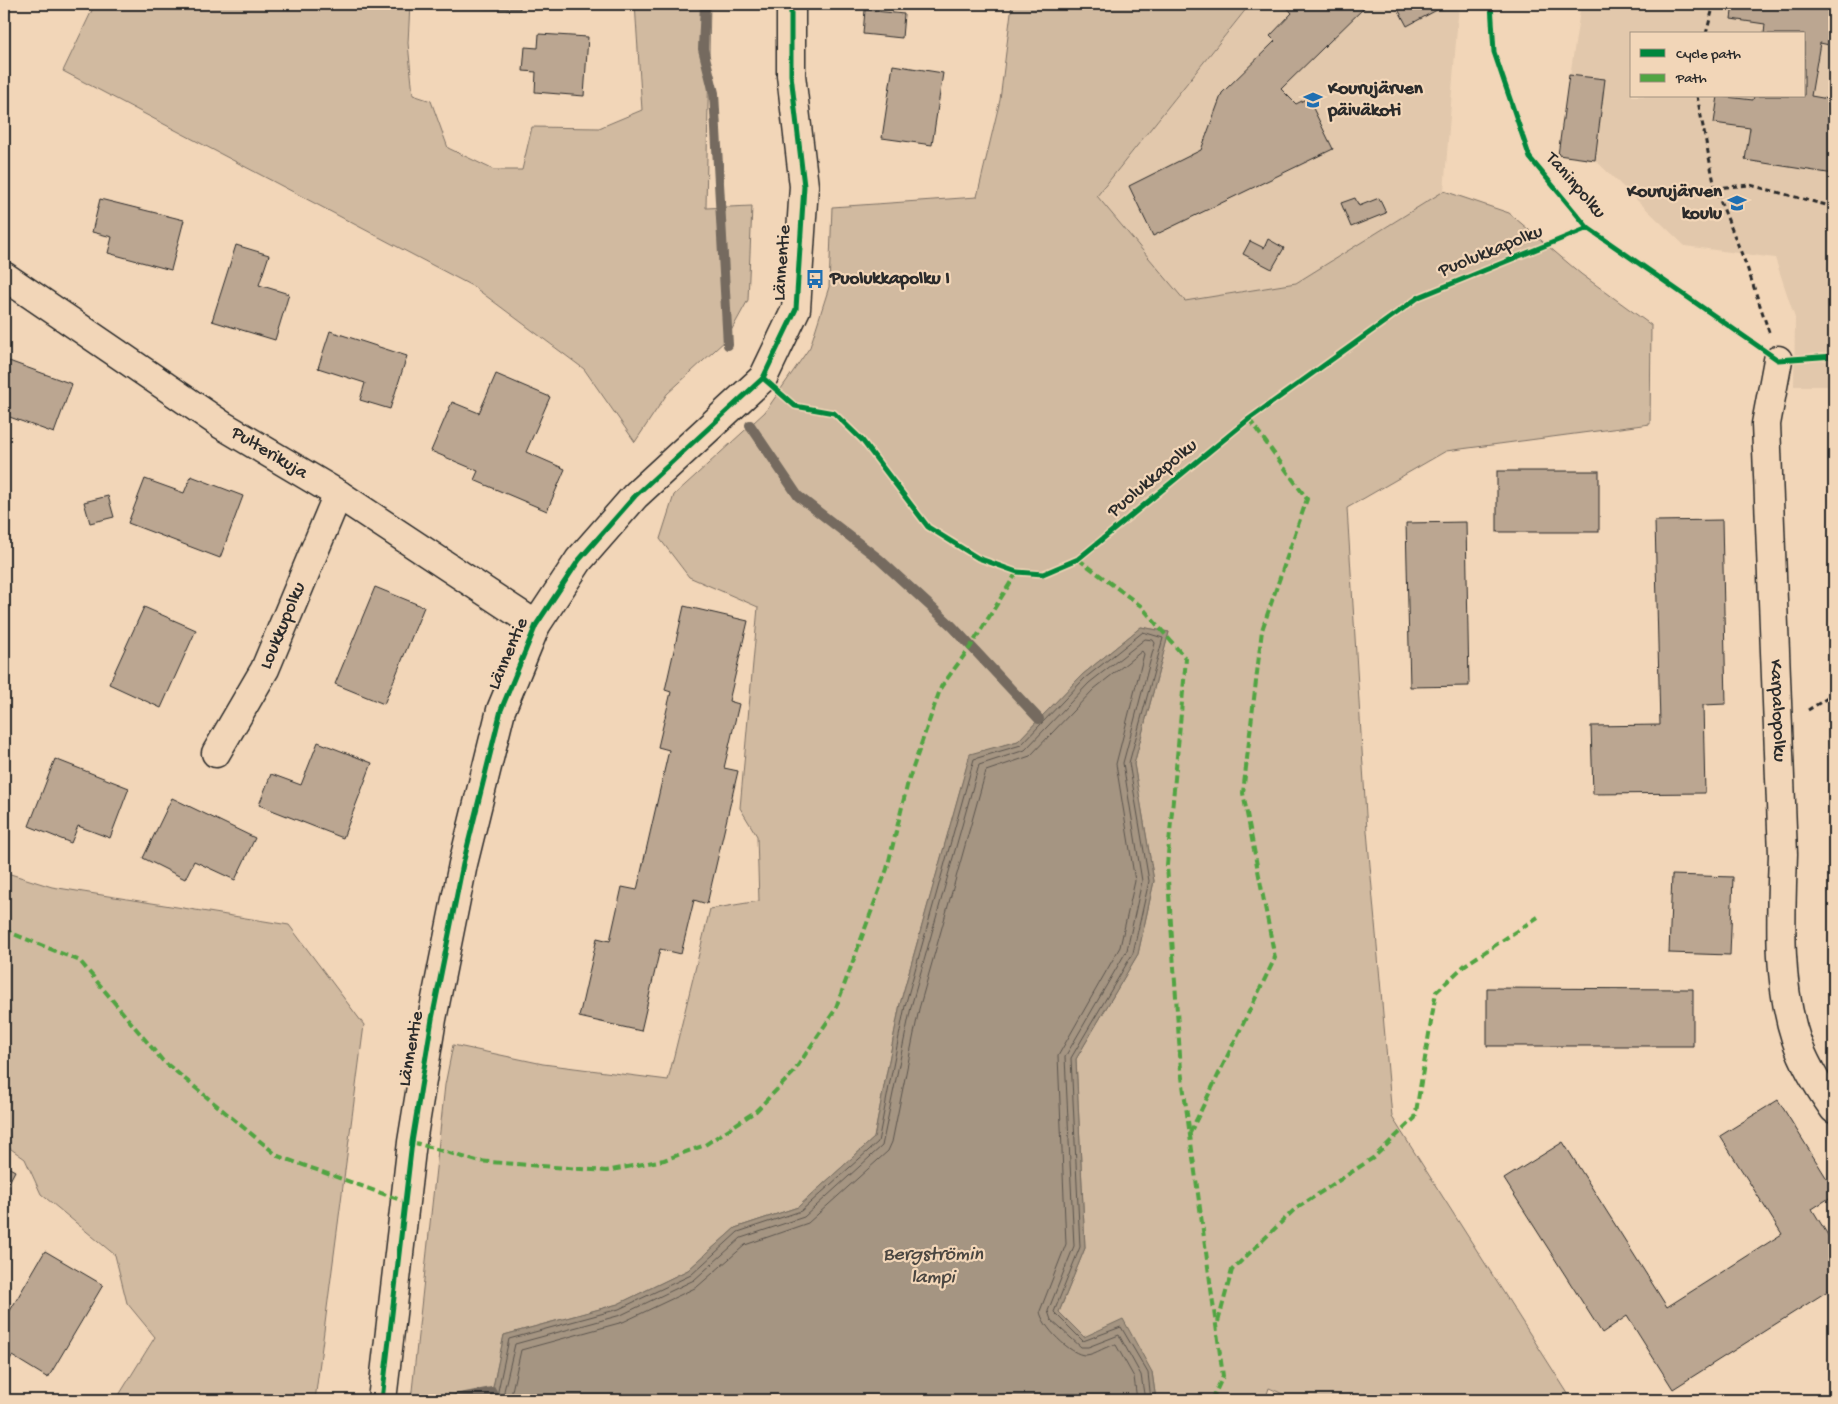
<svg xmlns="http://www.w3.org/2000/svg" width="1838" height="1404" font-family="'Gochi Hand',sans-serif">
	<style>
		.built { fill: #e2c8ac; fill-rule: evenodd }
		.green { fill: #d1baa0; stroke: #7e7266 }
		.water { fill: #a59582; stroke: #746b5f }
		.lines { fill: none; stroke-linecap: round; stroke-linejoin: round }
		.shore { stroke: #5c554e; stroke-width: 1 }
		.stream { stroke: #746b5f; stroke-width: 10 }
		.building { fill: #bba691; stroke: #2b2b2b }
		.street-casing { stroke: #2b2b2b; stroke-width: 31 }
		.path { stroke: #2b2b2b; stroke-width: 3; stroke-dasharray: 5 4; stroke-linecap: butt }
		.street { stroke: #f2d6b8; stroke-width: 28 }
		.quiet { stroke: #51a443; stroke-width: 4; stroke-dasharray: 8 4; stroke-linecap: butt }
		.cycleway-casing { stroke: #f2d6b8; stroke-width: 8 }
		.cycleway { stroke: #00873e; stroke-width: 5 }
		.labels { text-anchor: middle; dominant-baseline: central; stroke-width: 4.5; stroke-linejoin: round; paint-order: stroke }
		.poi-label { font-size: 19px; font-weight: bold; fill: #2b2b2b; stroke: #f2d6b8; text-anchor: start }
		.street-label { font-size: 19px; fill: #2b2b2b; stroke: #f2d6b8 }
		.water-label { font-size: 20px; font-style: italic; fill: #4a4641; stroke: #f2d6b8 }
	</style>
	<rect width="100%" height="100%" fill="#f2d6b8"/>
	<filter id="ink" filterUnits="userSpaceOnUse"><feTurbulence type="fractalNoise" baseFrequency=".02" numOctaves="2"/><feDisplacementMap in="SourceGraphic" scale="10" xChannelSelector="R" yChannelSelector="G"/><feConvolveMatrix kernelMatrix="1 2 1 2 8 2 1 2 1" color-interpolation-filters="sRGB"/></filter>
	<g filter="url(#ink)">
		<g class="built">
			<path d="M 1251,4 L 1459,4 L 1444,191 L 1296,283 L 1185,301 L 1097,196 Z"/>
			<path d="M 1581,4 L 1834,4 L 1834,386 L 1794,386 L 1795,318 L 1775,258 L 1685,246 L 1595,160 L 1558,155 ZM 1632,34 L 1804,34 L 1804,96 L 1632,96 Z"/>
		</g>
		<g class="green">
			<path d="M 95,4 L 410,4 L 408,43 L 413,95 L 431,101 L 448,148 L 494,170 L 522,170 L 532,127 L 599,128 L 642,110 L 635,4 L 710,4 L 706,208 L 752,206 L 748,300 L 726,340 L 667,394 L 635,442 L 584,369 L 474,287 L 63,71 Z"/>
			<path d="M 1012,4 L 1245,4 L 1247,8 L 1097,196 L 1185,301 L 1296,283 L 1444,191 L 1509,213 L 1581,274 L 1651,325 L 1650,424 L 1446,451 L 1347,508 L 1367,831 L 1392,1117 L 1572,1400 L 1297,1400 L 1269,1388 L 1265,1400 L 1156,1400 L 1152,1372 L 1084,1337 L 1059,1312 L 1085,1248 L 1076,1059 L 1138,954 L 1154,881 L 1134,764 L 1169,632 L 1141,627 L 1082,675 L 1018,741 L 970,755 L 900,1004 L 874,1138 L 798,1207 L 735,1228 L 688,1270 L 618,1304 L 504,1335 L 492,1392 L 495,1400 L 411,1400 L 445,1085 L 453,1045 L 543,1064 L 668,1080 L 710,909 L 759,901 L 757,836 L 740,808 L 758,607 L 689,577 L 660,539 L 674,495 L 765,412 L 810,347 L 829,287 L 832,207 L 977,197 L 1000,100 Z"/>
			<path d="M 4,872 L 52,887 L 289,925 L 364,1025 L 315,1400 L 116,1400 L 155,1337 L 127,1303 L 115,1255 L 41,1194 L 25,1159 L 4,1144 Z"/>
		</g>
		<path class="water" d="M 1141,627 L 1169,632 L 1134,764 L 1154,881 L 1138,954 L 1076,1059 L 1085,1248 L 1059,1312 L 1084,1337 L 1123,1319 L 1152,1372 L 1156,1400 L 495,1400 L 492,1392 L 504,1335 L 618,1304 L 688,1270 L 735,1228 L 798,1207 L 874,1138 L 900,1004 L 970,754 L 1018,741 L 1082,675 Z"/>
		<g class="lines">
			<g class="shore">
				<path d="M 499,1400 L 498,1391 L 509,1339 L 619,1309 L 691,1275 L 738,1232 L 801,1211 L 878,1142 L 905,1006 L 974,759 L 1021,745 L 1085,678 L 1143,632 L 1163,638 L 1129,763 L 1149,881 L 1133,953 L 1071,1058 L 1080,1247 L 1054,1312 L 1083,1341 L 1121,1327 L 1148,1373 L 1151,1400"/>
				<path d="M 505,1400 L 504,1391 L 515,1344 L 621,1315 L 694,1280 L 741,1238 L 804,1217 L 882,1146 L 911,1007 L 979,765 L 1025,750 L 1089,683 L 1145,639 L 1153,640 L 1155,643 L 1123,763 L 1142,881 L 1127,950 L 1065,1057 L 1074,1246 L 1048,1311 L 1051,1320 L 1081,1347 L 1088,1347 L 1119,1335 L 1141,1375 L 1145,1400"/>
				<path d="M 513,1400 L 512,1391 L 521,1350 L 623,1322 L 697,1287 L 745,1245 L 808,1223 L 888,1151 L 892,1142 L 919,1009 L 986,771 L 1030,756 L 1094,689 L 1142,651 L 1144,654 L 1116,764 L 1135,881 L 1120,947 L 1058,1056 L 1066,1244 L 1040,1311 C 1041,1325 1071,1356 1086,1355 C 1097,1354 1106,1345 1116,1345 L 1134,1377 L 1137,1400"/>
			</g>
			<g class="stream">
				<path d="M 705,4 L 703,49 L 714,93 L 728,345"/>
				<path d="M 750,425 L 798,496 L 879,559 L 952,626 L 1039,719"/>
				<path d="M 450,1400 L 492,1392"/>
			</g>
		</g>
		<g class="building">
			<path d="M 443,4 L 520,4 L 520,9 L 443,8 Z"/>
			<path d="M 1284,4 L 1368,4 L 1281,89 L 1296,104 L 1308,98 L 1333,149 L 1153,236 L 1129,186 L 1201,150 L 1222,93 L 1275,41 L 1270,36 L 1292,13 Z"/>
			<path d="M 1408,4 L 1448,4 L 1407,26 L 1398,9 Z"/>
			<path d="M 1733,4 L 1834,4 L 1834,46 L 1820,43 L 1811,96 L 1834,100 L 1834,174 L 1745,160 L 1750,128 L 1714,123 L 1718,96 L 1753,100 L 1754,96 L 1804,96 L 1804,34 L 1764,34 L 1765,24 L 1731,19 Z"/>
			<path d="M 865,10 L 904,14 L 902,38 L 863,34 Z"/>
			<path d="M 539,34 L 588,37 L 584,96 L 535,92 L 536,72 L 523,71 L 525,47 L 538,48 Z"/>
			<path d="M 893,65 L 943,73 L 932,145 L 882,138 Z"/>
			<path d="M 1569,75 L 1605,79 L 1595,160 L 1558,155 Z"/>
			<path d="M 1355,198 L 1359,206 L 1379,198 L 1386,213 L 1351,227 L 1341,203 Z"/>
			<path d="M 100,199 L 184,220 L 171,270 L 108,253 L 112,237 L 92,232 Z"/>
			<path d="M 1268,239 L 1284,248 L 1272,269 L 1243,254 L 1250,241 L 1264,248 Z"/>
			<path d="M 236,245 L 269,255 L 259,285 L 289,294 L 275,340 L 212,321 Z"/>
			<path d="M 330,331 L 407,356 L 390,409 L 360,400 L 365,383 L 318,368 Z"/>
			<path d="M 9,361 L 72,384 L 54,433 L 4,415 L 4,376 Z"/>
			<path d="M 496,374 L 550,397 L 526,452 L 565,469 L 547,511 L 474,480 L 478,471 L 431,451 L 452,402 L 479,413 Z"/>
			<rect x="1497" y="471" width="102" height="61"/>
			<path d="M 191,476 L 243,496 L 220,558 L 128,523 L 145,479 L 184,493 Z"/>
			<path d="M 108,496 L 114,517 L 90,523 L 84,502 Z"/>
			<path d="M 1722,520 L 1726,704 L 1703,705 L 1705,793 L 1593,794 L 1591,726 L 1660,725 L 1655,521 Z"/>
			<path d="M 1466,522 L 1469,686 L 1410,687 L 1406,523 Z"/>
			<path d="M 375,587 L 424,607 L 384,704 L 335,684 Z"/>
			<path d="M 684,606 L 748,621 L 729,701 L 739,704 L 724,768 L 738,771 L 707,904 L 694,900 L 681,954 L 660,949 L 641,1031 L 579,1017 L 597,938 L 610,941 L 622,887 L 637,890 L 669,750 L 658,747 L 671,692 L 665,690 Z"/>
			<path d="M 144,607 L 196,630 L 161,708 L 109,684 Z"/>
			<path d="M 318,742 L 372,763 L 343,838 L 259,805 L 271,774 L 301,785 Z"/>
			<path d="M 55,759 L 129,788 L 110,838 L 78,826 L 71,843 L 29,826 Z"/>
			<path d="M 172,798 L 255,838 L 235,880 L 194,861 L 185,879 L 143,858 Z"/>
			<path d="M 1672,875 L 1733,877 L 1730,955 L 1669,953 Z"/>
			<path d="M 1487,988 L 1693,989 L 1693,1046 L 1487,1046 Z"/>
			<path d="M 1778,1100 L 1834,1190 L 1834,1195 L 1812,1209 L 1834,1245 L 1834,1287 L 1673,1389 L 1627,1316 L 1602,1333 L 1504,1179 L 1563,1142 L 1667,1307 L 1782,1234 L 1720,1136 Z"/>
			<path d="M 4,1165 L 15,1171 L 4,1192 Z"/>
			<path d="M 45,1251 L 103,1285 L 48,1378 L 12,1356 L 4,1370 L 4,1321 Z"/>
		</g>
		<g class="lines">
			<g class="street-casing">
				<g id="street">
					<path id="s1" d="M 4,276 L 222,425 L 338,494 L 536,625"/>
					<path id="s2" d="M 1778,360 L 1766,424 L 1783,854 C 1781,914 1777,982 1796,1039 C 1804,1063 1820,1089 1834,1109"/>
					<path id="s3" d="M 216,753 L 265,669 L 338,494"/>
					<path d="M 382,1400 L 412,1142 L 432,1019 L 463,864 L 501,710 L 536,625 L 579,560 L 635,496 L 763,378 L 796,309 L 804,186 L 791,75 L 791,4"/>
				</g>
			</g>
			<g class="path">
				<path d="M 1706,34 L 1714,4"/>
				<path d="M 1697,96 L 1715,188 L 1747,267 L 1769,332"/>
				<path d="M 1715,188 L 1750,185 L 1834,207"/>
				<path d="M 1808,710 L 1834,694"/>
			</g>
			<use href="#street" class="street"/>
			<g class="quiet">
				<path d="M 1078,559 L 1141,606 L 1186,659 L 1167,865 L 1181,1070 L 1223,1376 L 1212,1400"/>
				<path d="M 4,930 L 80,961 L 162,1060 L 278,1156 L 406,1202"/>
				<path d="M 1190,1133 L 1275,958 L 1243,793 L 1262,630 L 1307,499 L 1249,419"/>
				<path d="M 412,1142 L 477,1161 L 606,1171 L 664,1160 L 705,1145 L 756,1111 L 793,1073 L 835,1010 L 887,869 L 908,782 L 941,687 L 971,646 L 1017,572"/>
				<path d="M 1218,1322 L 1232,1270 L 1294,1210 L 1373,1158 L 1415,1118 L 1436,992 L 1465,965 L 1538,917"/>
			</g>
			<g class="cycleway-casing">
				<g id="cycleway">
					<path d="M 1491,4 L 1494,52 L 1530,158 L 1588,228 L 1778,360 L 1834,356"/>
					<path d="M 763,378 L 795,406 L 834,413 L 862,440 L 928,527 L 978,558 L 1017,572 L 1043,574 L 1078,559 L 1249,419 L 1419,297 L 1588,228"/>
					<path d="M 382,1400 L 412,1142 L 432,1019 L 463,864 L 501,710 L 536,625 L 579,560 L 635,496 L 763,378 L 796,309 L 804,186 L 791,75 L 791,4"/>
				</g>
			</g>
			<use href="#cycleway" class="cycleway"/>
		</g>
	</g>
	<defs>
		<g id="school-bare" transform="scale(1.5)"><path d="M0-5L7-2L0 1L-7-2ZM-4 1L0 2.5L4 1V4Q0 6-4 4Z" fill="#1f6fb2" stroke="#f2d6b8" stroke-width="2.5" paint-order="stroke"/></g>
		<g id="bus-bare" transform="scale(1.5)"><path d="M-5-6H5V4H4V6H2V4H-2V6H-4V4H-5ZM-3.5-4V0h7V-4ZM-3.5 1.2v1.5H-2V1.2ZM2 1.2v1.5H3.5V1.2Z" fill="#1f6fb2" stroke="#f2d6b8" stroke-width="2.5" paint-order="stroke"/></g>
	</defs>
	<g fill-rule="evenodd">
		<use href="#school-bare" x="1313" y="100"/>
		<use href="#school-bare" x="1737" y="203"/>
		<use href="#bus-bare" x="815" y="279"/>
	</g>
	<g class="labels">
		<g class="poi-label">
			<text x="1328" y="89">Kourujärven<tspan x="1328" dy="22">päiväkoti</tspan></text>
			<text x="1722" y="192" text-anchor="end">Kourujärven<tspan x="1722" dy="22">koulu</tspan></text>
			<text x="830" y="279">Puolukkapolku I</text>
		</g>
		<g class="street-label">
			<text transform="translate(1575 186) rotate(49)">Taninpolku</text>
			<text transform="translate(1491 252) rotate(-22)">Puolukkapolku</text>
			<text transform="translate(783 263) rotate(-86)">Lännentie</text>
			<text stroke="none"><textPath href="#s1" startOffset="319">Pulterikuja</textPath></text>
			<text transform="translate(1153 479) rotate(-40)">Puolukkapolku</text>
			<text stroke="none"><textPath href="#s3" startOffset="144">Loukkupolku</textPath></text>
			<text transform="translate(509 654) rotate(-67)">Lännentie</text>
			<text stroke="none"><textPath href="#s2" startOffset="352">Karpalopolku</textPath></text>
			<text transform="translate(412 1049) rotate(-80)">Lännentie</text>
		</g>
		<g class="water-label">
			<text x="933" y="1255">Bergströmin<tspan x="933" dy="23">lampi</tspan></text>
		</g>
	</g>
	<rect width="1838" height="1404" fill="none" stroke="#f2d6b8" stroke-width="20"/>
	<rect x="10" y="10" width="1818" height="1384" fill="none" stroke="#2b2b2b" stroke-width="2" filter="url(#ink)"/>
	<rect x="1630" y="32" width="175" height="65" fill="#f2d6b8" stroke="#a29280"/>
	<rect x="1640" y="49" width="25" height="8" fill="#00873e" stroke="#a29280"/>
	<text x="1676" y="58" font-size="15" fill="#2b2b2b">Cycle path</text>
	<rect x="1640" y="74" width="25" height="8" fill="#51a443" stroke="#a29280"/>
	<text x="1676" y="82" font-size="15" fill="#2b2b2b">Path</text>
</svg>
